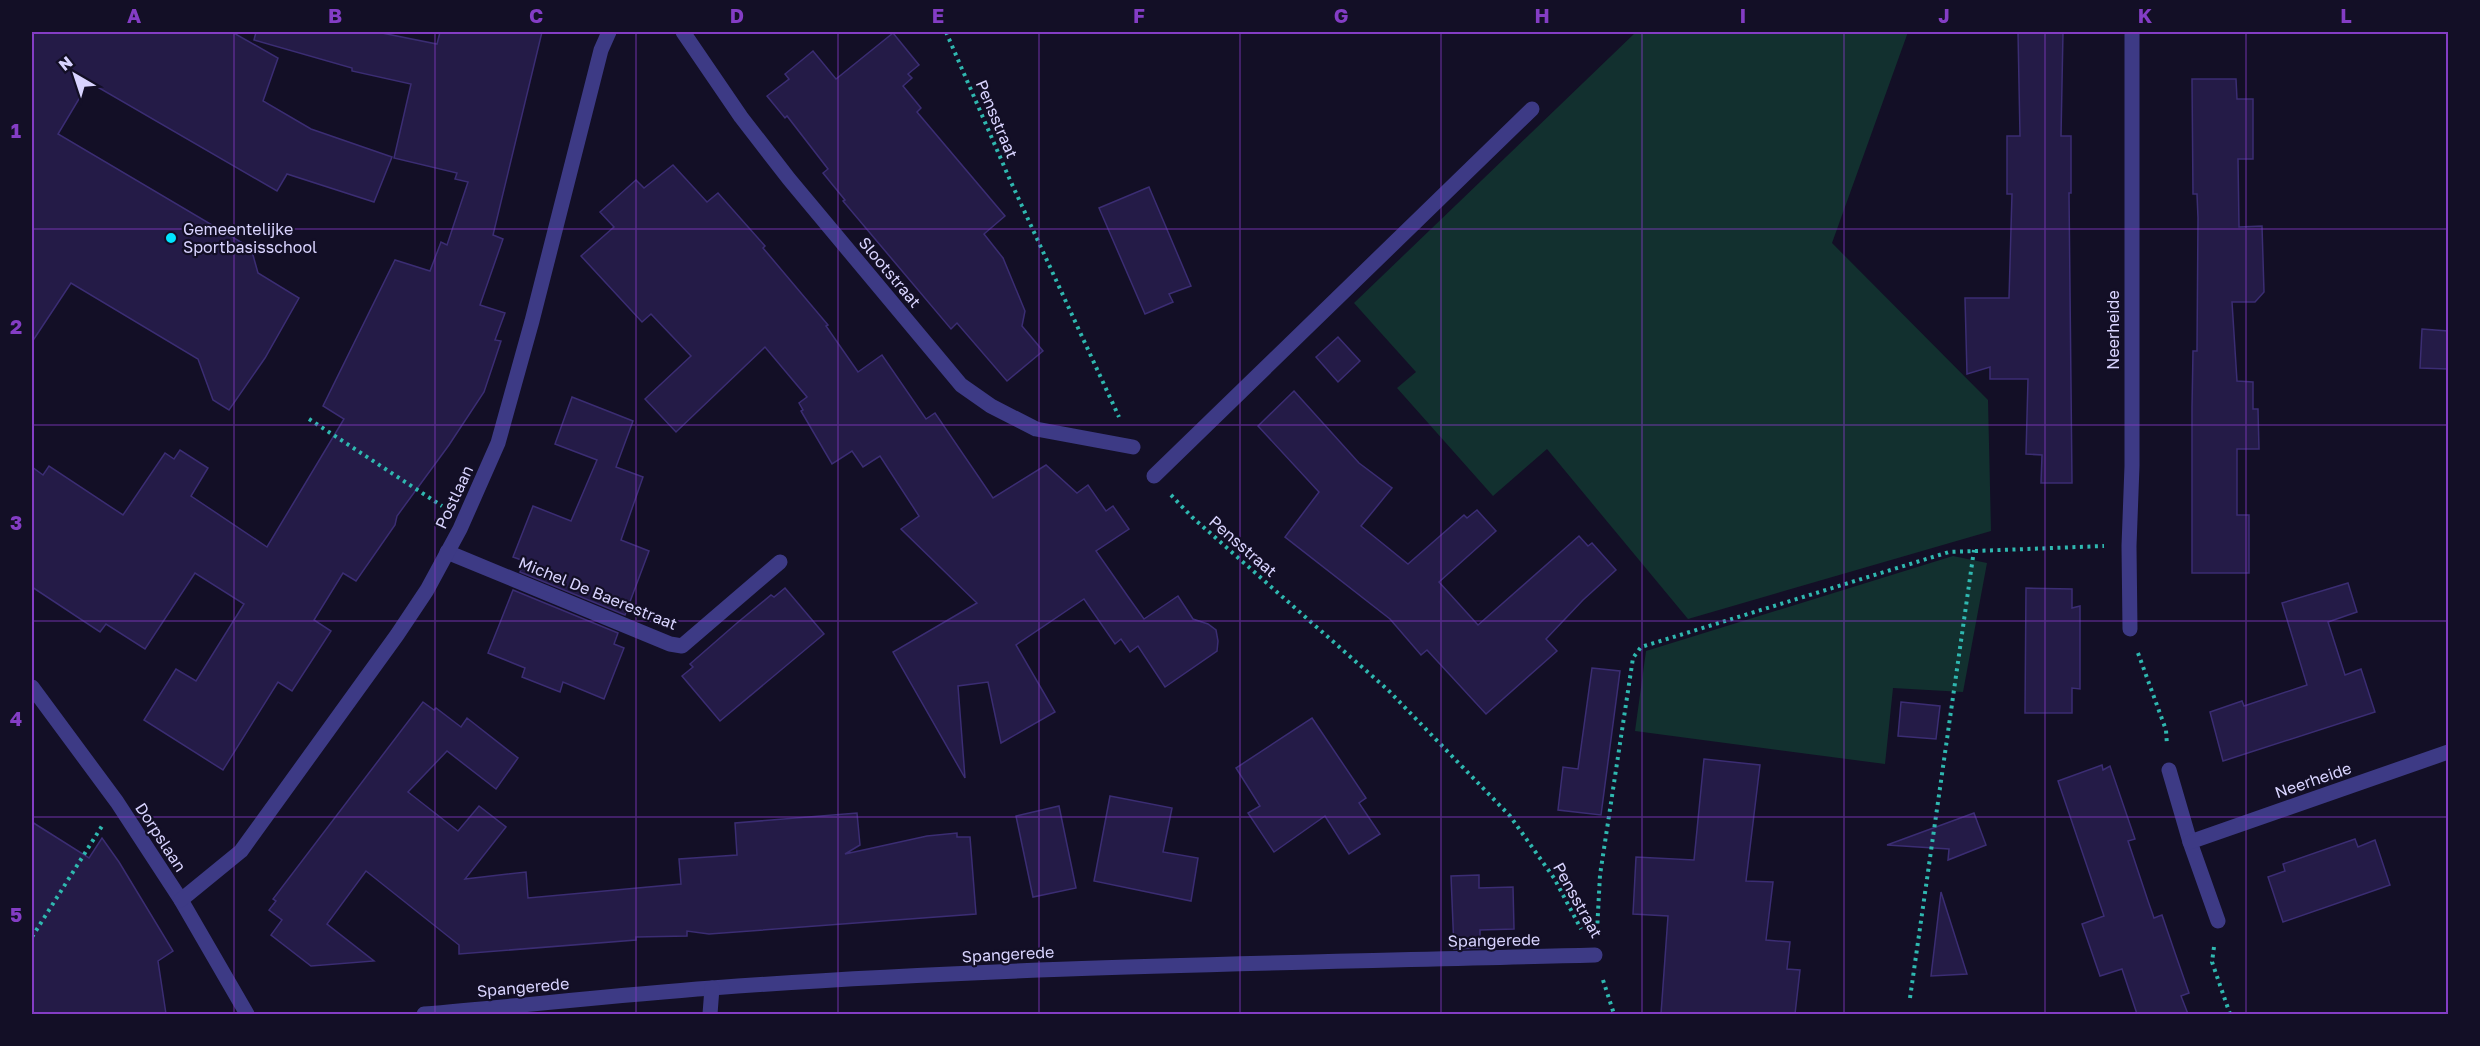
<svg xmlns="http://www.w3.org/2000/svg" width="2480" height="1046" font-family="'Golos Text',sans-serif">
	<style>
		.green { fill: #12302f }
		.building { fill: #241b47; stroke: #3b2d73; stroke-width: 1.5 }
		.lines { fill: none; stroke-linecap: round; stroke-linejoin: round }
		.path { stroke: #2fb8b0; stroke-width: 4; stroke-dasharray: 3 4.5; stroke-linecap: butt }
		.minor { stroke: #3d3a85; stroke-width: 15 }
		.grid { fill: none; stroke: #843dc5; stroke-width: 1.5; stroke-opacity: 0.55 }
		.poi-dot { fill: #00e5ff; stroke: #130f26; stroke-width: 2 }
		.labels { text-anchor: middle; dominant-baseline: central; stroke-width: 4.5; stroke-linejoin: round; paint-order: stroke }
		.street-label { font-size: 16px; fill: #d9d4ff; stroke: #130f26 }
		.poi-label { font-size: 16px; fill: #d9d4ff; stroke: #130f26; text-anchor: start }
		.neatline { fill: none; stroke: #843dc5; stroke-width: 2 }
		.grid-label { font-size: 20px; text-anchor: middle; font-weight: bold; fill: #843dc5 }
	</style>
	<rect width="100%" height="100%" fill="#130f26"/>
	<g class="green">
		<path d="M 1636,32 L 1908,32 L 1832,243 L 1988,400 L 1991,531 L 1688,619 L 1547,449 L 1493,496 L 1397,388 L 1416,372 L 1354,303 Z"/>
		<path d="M 1953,556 L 1987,563 L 1963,692 L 1893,688 L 1885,764 L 1635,731 L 1646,651 Z"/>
	</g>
	<g class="building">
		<path d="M 32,32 L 232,32 L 278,58 L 263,101 L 311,129 L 392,157 L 374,202 L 287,174 L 277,191 L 89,82 L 58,134 L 251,248 L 258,273 L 299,298 L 265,358 L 229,410 L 213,400 L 198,359 L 71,283 L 32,342 Z"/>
		<path d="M 256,32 L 377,32 L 437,44 L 440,32 L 542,32 L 493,235 L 503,239 L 480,305 L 505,313 L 495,340 L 501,341 L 484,392 L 449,445 L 397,516 L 395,525 L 356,581 L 343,573 L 314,620 L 331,631 L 292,691 L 278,682 L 223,770 L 144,720 L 176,669 L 196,681 L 244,604 L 195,573 L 145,649 L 106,624 L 100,632 L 32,587 L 32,467 L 43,475 L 49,466 L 123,515 L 165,453 L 174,459 L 180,450 L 208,468 L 191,496 L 267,547 L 344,419 L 323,406 L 395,260 L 430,271 L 441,242 L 447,245 L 468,182 L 455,179 L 457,173 L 394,158 L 411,84 L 352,71 L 352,68 L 254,40 Z"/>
		<path d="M 2018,32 L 2063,32 L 2061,136 L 2071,136 L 2071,193 L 2069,193 L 2072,483 L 2041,483 L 2042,455 L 2026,454 L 2028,379 L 1990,379 L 1990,367 L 1967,374 L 1965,298 L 2009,298 L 2012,194 L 2007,194 L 2007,136 L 2020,136 Z"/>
		<path d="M 893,33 L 919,65 L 908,74 L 912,78 L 903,86 L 921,108 L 917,112 L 1005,216 L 984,234 L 1003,258 L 1025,311 L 1022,326 L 1043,351 L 1007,381 L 957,323 L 951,329 L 843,201 L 845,200 L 823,173 L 828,169 L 787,116 L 785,118 L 767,96 L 789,79 L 785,74 L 813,51 L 836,79 Z"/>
		<path d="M 2192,79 L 2236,79 L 2237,99 L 2253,99 L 2253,159 L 2238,159 L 2239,227 L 2262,226 L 2264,292 L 2255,302 L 2232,302 L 2237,381 L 2253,382 L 2253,409 L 2258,409 L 2259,449 L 2237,449 L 2237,515 L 2249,515 L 2249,573 L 2192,573 L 2192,408 L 2193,351 L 2197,351 L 2198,218 L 2197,194 L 2193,194 Z"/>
		<path d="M 673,165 L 707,202 L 718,193 L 765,246 L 763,248 L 828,325 L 826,326 L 858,372 L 882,355 L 926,419 L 935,413 L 993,498 L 1046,465 L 1077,493 L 1088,485 L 1106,511 L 1113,506 L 1129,529 L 1096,551 L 1129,598 L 1144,619 L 1178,596 L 1193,619 L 1208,624 L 1216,630 L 1218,641 L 1217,651 L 1165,687 L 1138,646 L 1130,652 L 1121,639 L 1115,644 L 1084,599 L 1016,645 L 1055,712 L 1001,743 L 988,682 L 958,686 L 965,778 L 893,652 L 977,603 L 901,529 L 919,516 L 880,456 L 863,467 L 852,451 L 832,464 L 801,411 L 803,410 L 799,403 L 807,397 L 765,347 L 676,432 L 645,399 L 691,356 L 651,314 L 642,322 L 581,256 L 614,227 L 600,212 L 636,180 L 644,188 Z"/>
		<path d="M 1149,187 L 1191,286 L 1169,294 L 1173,302 L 1145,314 L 1099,208 Z"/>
		<path d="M 2422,329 L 2448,331 L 2448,369 L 2420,368 Z"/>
		<path d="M 1338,337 L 1360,361 L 1338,382 L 1316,357 Z"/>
		<path d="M 1294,391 L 1359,463 L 1392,488 L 1361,526 L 1408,564 L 1464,515 L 1467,518 L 1477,510 L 1496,531 L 1439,582 L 1478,625 L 1579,536 L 1588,546 L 1592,543 L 1616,570 L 1583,600 L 1546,639 L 1557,651 L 1486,714 L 1427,650 L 1421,655 L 1390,619 L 1285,537 L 1319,492 L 1258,426 Z"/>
		<path d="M 572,397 L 633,421 L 616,467 L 643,477 L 621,540 L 649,551 L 625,615 L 520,572 L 524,561 L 513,557 L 533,506 L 571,521 L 597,460 L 555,444 Z"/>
		<path d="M 2348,583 L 2357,612 L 2328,622 L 2345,675 L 2361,669 L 2375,712 L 2223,761 L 2210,712 L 2242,701 L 2244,706 L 2307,685 L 2282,603 Z"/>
		<path d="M 785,588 L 824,634 L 720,721 L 682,676 L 693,667 L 690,664 L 737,623 L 771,595 L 774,597 Z"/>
		<path d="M 2026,588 L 2072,589 L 2072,608 L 2080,606 L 2080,689 L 2072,688 L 2072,713 L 2025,713 Z"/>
		<path d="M 513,590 L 618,633 L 614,644 L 624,648 L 604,699 L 563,682 L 560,692 L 522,677 L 525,668 L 488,653 Z"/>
		<path d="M 1592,668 L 1620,671 L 1601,815 L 1558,810 L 1563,767 L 1578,769 Z"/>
		<path d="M 423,702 L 434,710 L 436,708 L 461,727 L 467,718 L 518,758 L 496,789 L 447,751 L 408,792 L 458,831 L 479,806 L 506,827 L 465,879 L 526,872 L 528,898 L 681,884 L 679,859 L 737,855 L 735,823 L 857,813 L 860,845 L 845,854 L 927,836 L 957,833 L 957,837 L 970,837 L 976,914 L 709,934 L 687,931 L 687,936 L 636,937 L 636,940 L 459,954 L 459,945 L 366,871 L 327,924 L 374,961 L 311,966 L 271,935 L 282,920 L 269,910 L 276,901 L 273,899 Z"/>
		<path d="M 1901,702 L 1940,706 L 1936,739 L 1898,736 Z"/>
		<path d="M 1312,718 L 1366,798 L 1359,803 L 1380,834 L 1349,854 L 1325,816 L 1274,852 L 1248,813 L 1260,806 L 1236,768 Z"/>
		<path d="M 1704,759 L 1760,765 L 1746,881 L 1773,882 L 1766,940 L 1790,942 L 1787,969 L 1800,970 L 1795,1014 L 1661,1014 L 1668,916 L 1633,914 L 1636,857 L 1694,860 Z"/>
		<path d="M 2102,765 L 2103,770 L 2110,766 L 2135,839 L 2128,841 L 2148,901 L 2154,918 L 2162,915 L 2175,953 L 2189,993 L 2181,996 L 2188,1014 L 2137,1014 L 2122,969 L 2100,976 L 2082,924 L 2104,916 L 2058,781 Z"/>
		<path d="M 1110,796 L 1172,808 L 1163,852 L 1198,858 L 1191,901 L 1094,881 Z"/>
		<path d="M 1059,806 L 1076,888 L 1033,897 L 1016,816 Z"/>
		<path d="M 1974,813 L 1986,845 L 1948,860 L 1949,849 L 1887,845 Z"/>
		<path d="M 32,822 L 89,858 L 102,838 L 119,862 L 173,951 L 158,961 L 166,1014 L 32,1014 Z"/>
		<path d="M 2355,839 L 2358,847 L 2375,840 L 2390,885 L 2283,922 L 2268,877 L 2285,871 L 2283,864 Z"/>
		<path d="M 1479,875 L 1479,888 L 1513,887 L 1514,929 L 1480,930 L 1480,948 L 1454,949 L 1451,876 Z"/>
		<path d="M 1941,892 L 1967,974 L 1931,976 Z"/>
	</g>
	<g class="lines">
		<g class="path">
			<path d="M 946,32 L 1010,180 L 1119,417"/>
			<path d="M 309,419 L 442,506"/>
			<path d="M 1171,495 L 1192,517 L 1388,690 L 1510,816 L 1554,878 L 1581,929"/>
			<path d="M 2138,653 L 2166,730 L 2167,745"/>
			<path d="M 1597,931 L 1600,875 L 1633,658 L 1641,647 L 1949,552 L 2104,546"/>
			<path d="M 32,937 L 102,826"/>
			<path d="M 2214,947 L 2212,962 L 2230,1014"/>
			<path d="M 1603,980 L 1614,1014"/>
			<path d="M 1910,998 L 1974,550"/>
		</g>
		<g class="minor">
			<path d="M 683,32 L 741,117 L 789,179 L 961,385 L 991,406 L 1036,429 L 1133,447"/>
			<path d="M 1154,476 L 1532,109"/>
			<path d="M 447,552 L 670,644 L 682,646 L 780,562"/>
			<path d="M 2130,629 L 2129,546 L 2132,466 L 2132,32"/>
			<path d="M 32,687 L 117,802 L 181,900 L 247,1014"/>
			<path d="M 2169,770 L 2190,842 L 2218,921"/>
			<path d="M 2190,842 L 2448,752"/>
			<path d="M 181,900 L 241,851 L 397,635 L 427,590 L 460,529 L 498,443 L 532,321 L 601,50 L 609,32"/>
			<path d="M 424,1014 C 520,1006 616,995 712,988 C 1006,966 1301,963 1595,955"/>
			<path d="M 710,1014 L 712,988"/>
		</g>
	</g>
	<path class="grid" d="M 234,32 L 234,1014M 435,32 L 435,1014M 636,32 L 636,1014M 838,32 L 838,1014M 1039,32 L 1039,1014M 1240,32 L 1240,1014M 1441,32 L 1441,1014M 1642,32 L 1642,1014M 1844,32 L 1844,1014M 2045,32 L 2045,1014M 2246,32 L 2246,1014M 32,229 L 2448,229M 32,425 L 2448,425M 32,621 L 2448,621M 32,817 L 2448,817"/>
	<circle class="poi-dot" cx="171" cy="238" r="6"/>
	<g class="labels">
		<g class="street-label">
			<text transform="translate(997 119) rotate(67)">Pensstraat</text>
			<text transform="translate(890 272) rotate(50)">Slootstraat</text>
			<text transform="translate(2113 330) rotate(-90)">Neerheide</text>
			<text transform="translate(454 497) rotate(-65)">Postlaan</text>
			<text transform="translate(1243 546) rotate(41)">Pensstraat</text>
			<text transform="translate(598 593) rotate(22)">Michel De Baerestraat</text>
			<text transform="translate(2313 780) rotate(-19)">Neerheide</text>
			<text transform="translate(161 837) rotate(57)">Dorpslaan</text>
			<text transform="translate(1578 900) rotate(61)">Pensstraat</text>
			<text transform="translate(1494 940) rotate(-1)">Spangerede</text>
			<text transform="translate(1008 954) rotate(-3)">Spangerede</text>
			<text transform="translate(523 987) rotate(-5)">Spangerede</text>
		</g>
		<g class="poi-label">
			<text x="183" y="229">Gemeentelijke<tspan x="183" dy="18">Sportbasisschool</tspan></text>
		</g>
	</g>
	<rect width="2480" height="1046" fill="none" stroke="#130f26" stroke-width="66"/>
	<g transform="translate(75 75) rotate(321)" stroke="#130f26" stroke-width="4.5" paint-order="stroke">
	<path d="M0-4.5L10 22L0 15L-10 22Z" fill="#d9d4ff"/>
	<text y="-9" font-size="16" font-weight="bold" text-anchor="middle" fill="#d9d4ff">N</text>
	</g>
	<rect x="33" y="33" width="2414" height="980" class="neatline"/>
	<g class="grid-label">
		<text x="134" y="23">A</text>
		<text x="335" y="23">B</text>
		<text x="536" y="23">C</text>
		<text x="737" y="23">D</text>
		<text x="938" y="23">E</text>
		<text x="1139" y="23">F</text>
		<text x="1341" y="23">G</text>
		<text x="1542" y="23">H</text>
		<text x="1743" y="23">I</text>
		<text x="1944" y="23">J</text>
		<text x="2145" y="23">K</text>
		<text x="2346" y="23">L</text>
		<text x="16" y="138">1</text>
		<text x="16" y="334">2</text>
		<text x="16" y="530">3</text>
		<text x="16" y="726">4</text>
		<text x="16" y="922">5</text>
	</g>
</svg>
